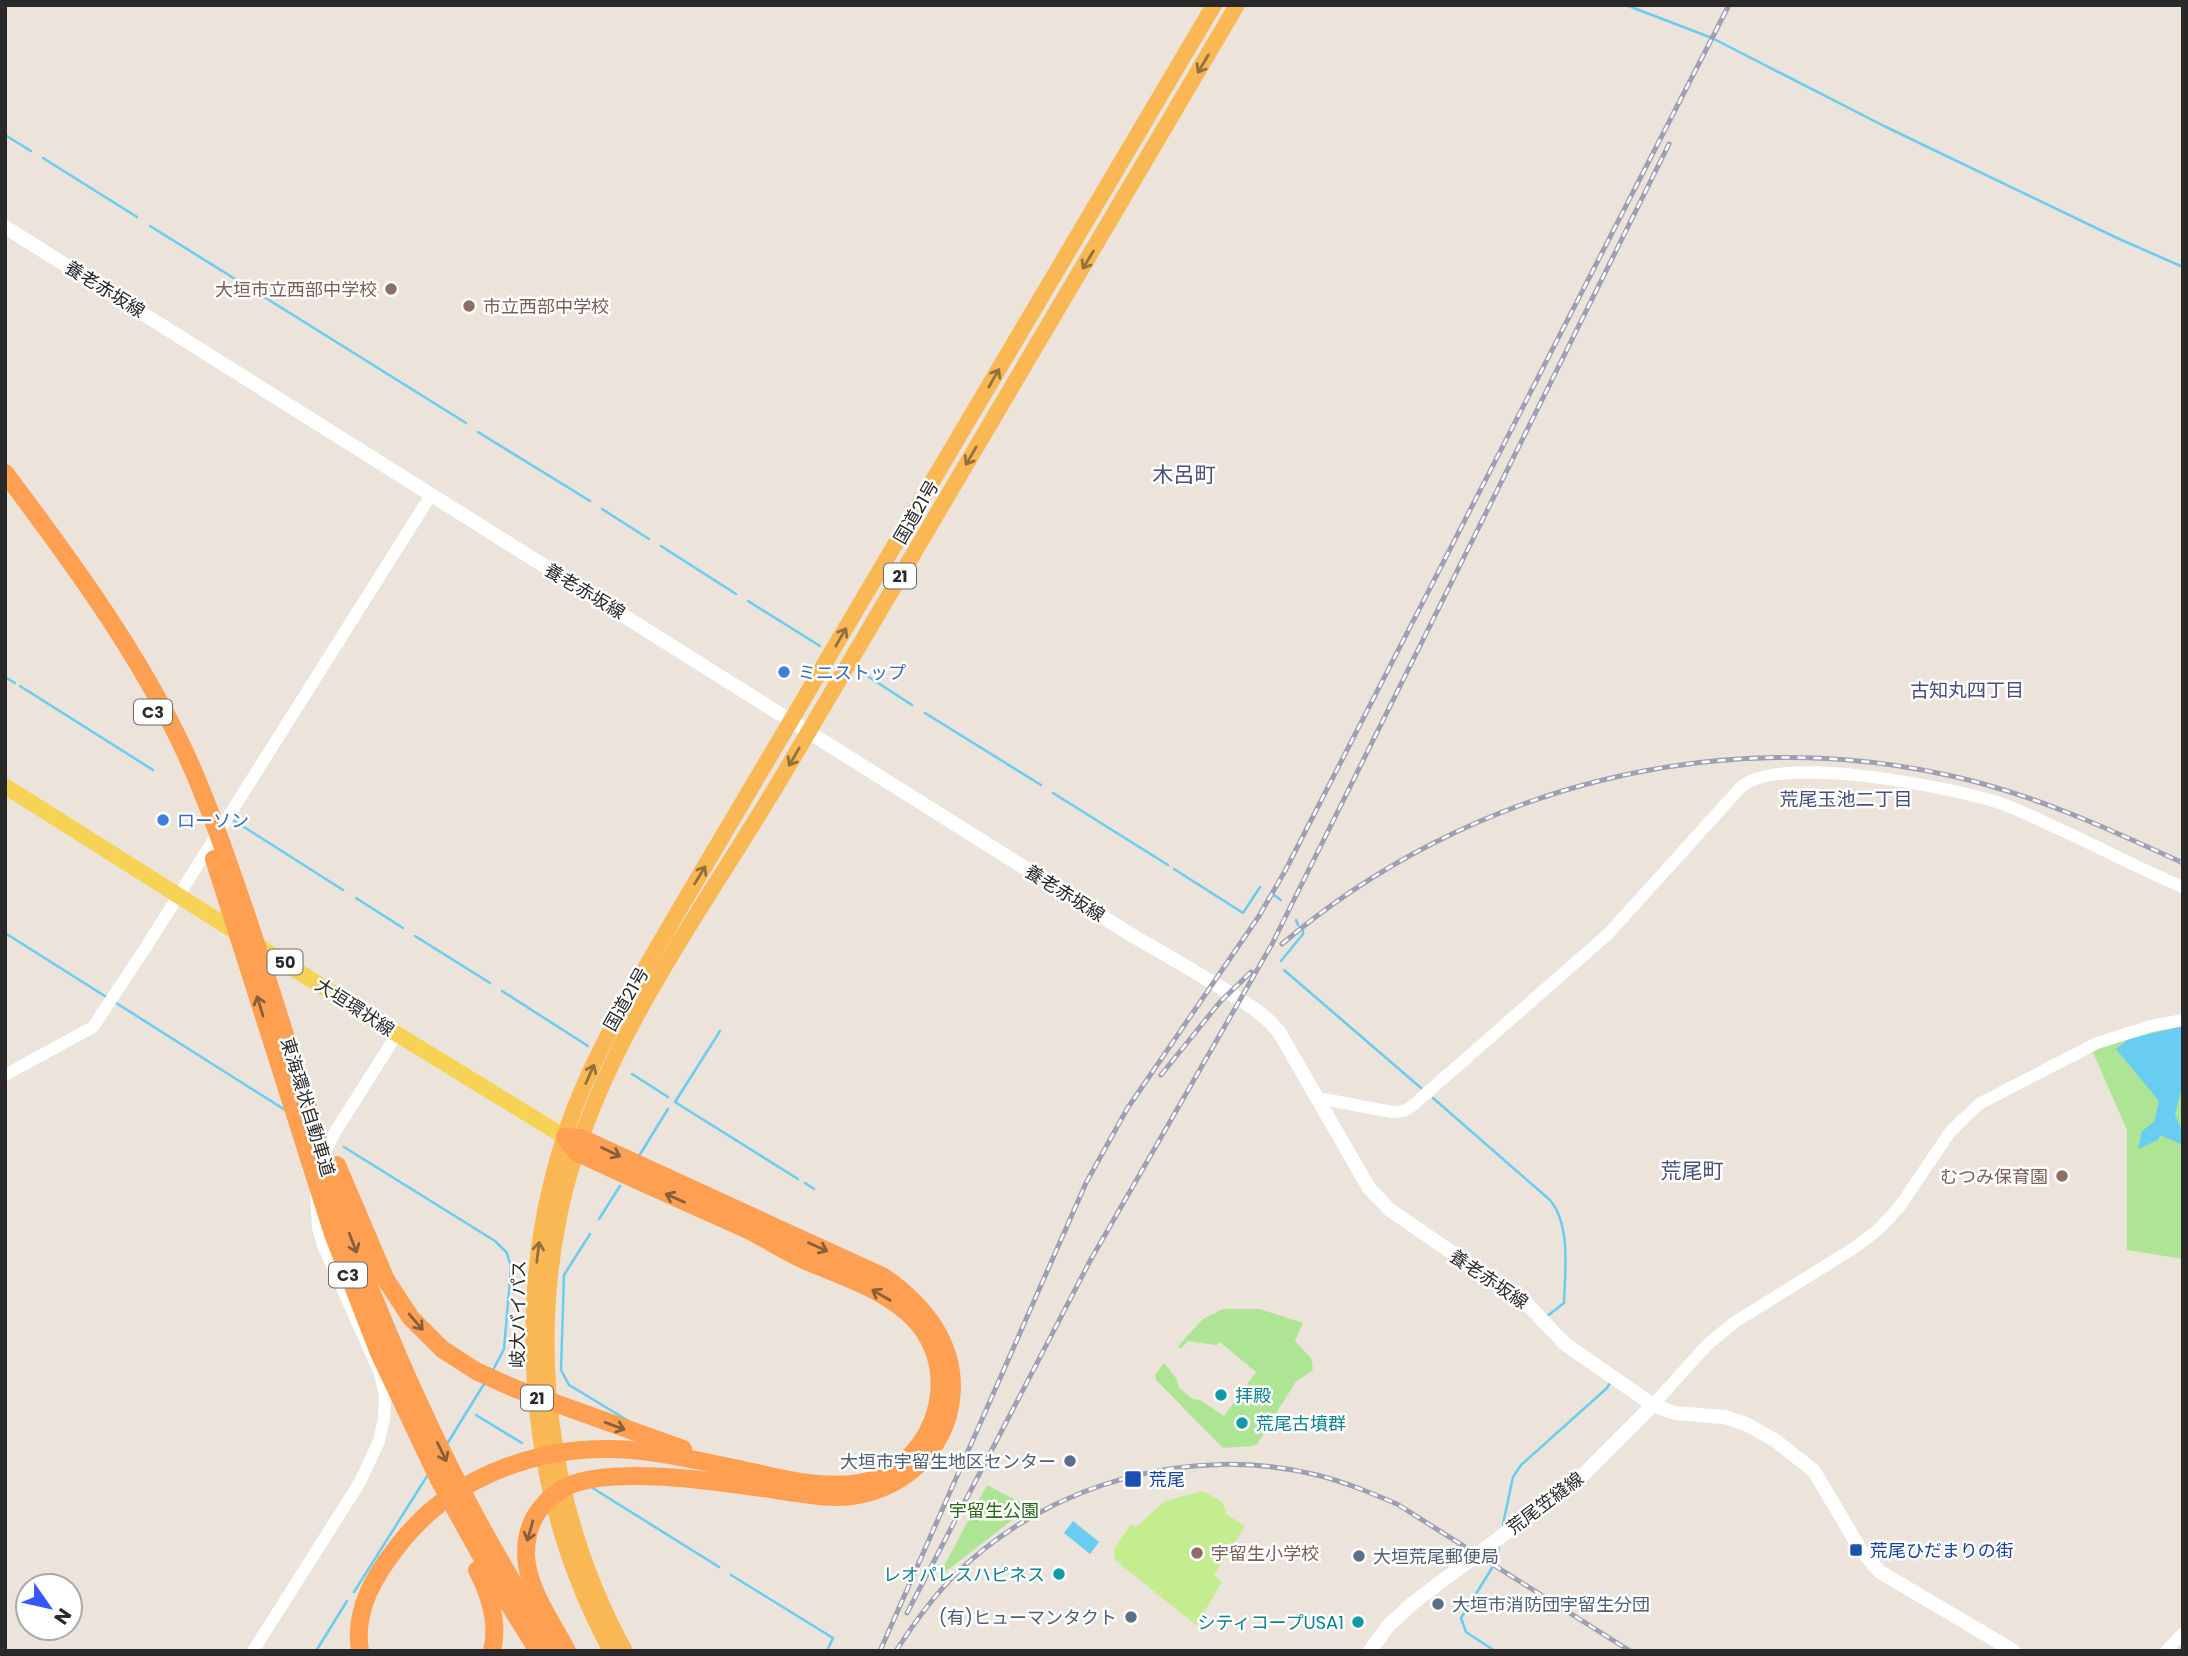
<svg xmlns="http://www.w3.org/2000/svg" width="2188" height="1656" font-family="Poppins,'Noto Sans JP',sans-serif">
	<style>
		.green { fill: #aee594 }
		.pitch { fill: #c4ed8f }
		.water { fill: #68ccf3 }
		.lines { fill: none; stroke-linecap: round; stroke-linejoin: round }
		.stream { stroke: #68ccf3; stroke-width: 2.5 }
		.tertiary { stroke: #fff; stroke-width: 12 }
		.secondary { stroke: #fff; stroke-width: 14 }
		.primary { stroke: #f6d255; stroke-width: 16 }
		.trunk { stroke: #fab854; stroke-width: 16 }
		.motorway { stroke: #ff9f52; stroke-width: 18 }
		.rail-casing { stroke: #9da0b4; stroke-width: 5 }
		.rail { stroke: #fff; stroke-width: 2.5; stroke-dasharray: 8; stroke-linecap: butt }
		.oneway { stroke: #92703e }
		.oneway2 { stroke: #895e3b }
		.education-dot { fill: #8d6e63; stroke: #fff; stroke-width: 2.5 }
		.shop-dot { fill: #3f7fe0; stroke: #fff; stroke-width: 2.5 }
		.culture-dot { fill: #0f9aa8; stroke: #fff; stroke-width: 2.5 }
		.service-dot { fill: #5c6f8a; stroke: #fff; stroke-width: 2.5 }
		.transit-dot { fill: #1a4fb4; stroke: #fff; stroke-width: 2.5 }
		.labels { text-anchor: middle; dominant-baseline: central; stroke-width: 5; stroke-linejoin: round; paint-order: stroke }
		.shield { fill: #fff; stroke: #696969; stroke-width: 2 }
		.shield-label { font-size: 16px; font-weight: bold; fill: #292929 }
		.street-label { font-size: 18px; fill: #292929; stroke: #fff }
		.education-label { font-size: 18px; fill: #785e54; stroke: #fff; text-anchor: end }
		.shop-label { font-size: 18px; fill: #366cbe; stroke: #fff; text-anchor: start }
		.culture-label { font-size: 18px; fill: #0d838f; stroke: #fff; text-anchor: start }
		.service-label { font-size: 18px; fill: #4e5e75; stroke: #fff; text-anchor: end }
		.transit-label { font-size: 18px; fill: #164399; stroke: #fff; text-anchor: start }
		.park-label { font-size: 18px; fill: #276817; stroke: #fff }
		.neighbourhood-label { font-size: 19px; fill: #48507b; stroke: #fff }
		.quarter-label { font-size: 21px; fill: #48507b; stroke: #fff }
	</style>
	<rect width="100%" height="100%" fill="#ece4da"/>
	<g class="green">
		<path d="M 2183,1022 L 2183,1259 L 2127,1250 L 2127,1130 L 2091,1048 Z"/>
		<path d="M 1223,1309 L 1260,1309 L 1303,1323 L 1295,1341 L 1311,1358 L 1313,1369 C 1307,1377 1301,1376 1295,1383 L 1257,1444 L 1253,1446 L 1223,1448 L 1156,1380 L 1155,1375 L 1164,1363 L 1176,1378 L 1179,1388 L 1193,1399 L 1200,1400 L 1224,1416 L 1256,1372 L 1220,1342 L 1216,1345 L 1188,1341 L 1181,1349 L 1178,1346 L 1203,1319 Z"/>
		<path d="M 987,1485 L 1029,1507 L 945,1572 L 942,1570 Z"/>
	</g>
	<path class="pitch" d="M 1203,1491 L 1222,1502 L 1227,1515 L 1245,1526 L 1214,1575 L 1222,1582 L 1196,1625 L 1115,1560 L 1114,1549 L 1131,1524 L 1136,1527 L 1165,1501 Z"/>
	<g class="water">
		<path d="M 2183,1026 L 2183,1083 L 2175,1115 L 2183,1132 L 2183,1145 L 2160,1135 L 2158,1140 L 2138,1149 L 2142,1131 L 2154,1122 L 2159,1101 L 2116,1049 L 2129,1039 Z"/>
		<path d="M 1073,1521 L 1099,1542 L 1090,1554 L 1064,1533 Z"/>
	</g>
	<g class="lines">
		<g class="stream">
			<path d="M 1626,5 L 1712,38 L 1886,127 L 2117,238 L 2183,267"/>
			<path d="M 5,135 L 31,151"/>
			<path d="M 43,158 L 137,217"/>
			<path d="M 150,226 L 248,287"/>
			<path d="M 261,295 L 466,423"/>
			<path d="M 478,432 L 590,501"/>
			<path d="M 602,509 L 649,539"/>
			<path d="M 661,546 L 736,594"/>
			<path d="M 748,601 L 820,646"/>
			<path d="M 858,670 L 912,705"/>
			<path d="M 5,677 L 15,683"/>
			<path d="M 20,686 L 153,770"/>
			<path d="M 925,713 L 1041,785"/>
			<path d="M 1053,793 L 1168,865"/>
			<path d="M 233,820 L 343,890"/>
			<path d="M 1174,869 L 1243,913 L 1260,887"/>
			<path d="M 1274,895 L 1281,900"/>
			<path d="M 356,898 L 403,928"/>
			<path d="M 1296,920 L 1298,925"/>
			<path d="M 5,933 L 108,998"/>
			<path d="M 415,936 L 490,983"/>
			<path d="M 1281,961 L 1303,934 L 1303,931"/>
			<path d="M 1284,970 L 1421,1088"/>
			<path d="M 502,991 L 588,1046"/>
			<path d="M 113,1001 L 285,1110"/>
			<path d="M 720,1031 L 675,1102 L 798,1179"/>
			<path d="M 632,1074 L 668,1097"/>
			<path d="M 1433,1098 L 1550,1200 C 1571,1225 1565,1272 1564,1303 L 1546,1317"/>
			<path d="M 344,1147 L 495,1241 L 507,1253 L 511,1267 L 504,1349 L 493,1370"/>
			<path d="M 639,1156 L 668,1109"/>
			<path d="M 805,1183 L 814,1189"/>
			<path d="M 599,1219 L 620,1186"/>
			<path d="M 590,1234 L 564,1275 L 561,1370 L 569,1385 L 627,1420"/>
			<path d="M 476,1415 L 522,1443"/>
			<path d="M 447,1444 L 484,1384"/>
			<path d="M 591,1487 L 719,1567"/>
			<path d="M 1503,1524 L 1513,1477 L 1521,1465 L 1607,1388 L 1610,1383"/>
			<path d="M 1497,1557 L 1499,1546"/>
			<path d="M 1492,1568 L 1461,1618 L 1466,1632 L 1495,1651"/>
			<path d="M 731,1575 L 833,1638 L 827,1651"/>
			<path d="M 354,1592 L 429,1473"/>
			<path d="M 316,1651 L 347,1601"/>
		</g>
		<g class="tertiary">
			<path d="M 5,1075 L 93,1027 L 146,947 L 431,495"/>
			<path d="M 1318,1098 L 1392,1112 L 1404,1111 L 1412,1106 L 1608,934 L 1741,787 C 1780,753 1948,787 1997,802 C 2018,809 2037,819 2057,828 C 2099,847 2140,869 2183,887"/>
			<path d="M 322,1158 L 335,1132 L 397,1034"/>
			<path d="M 1653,1405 L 1707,1345 L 1735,1322 L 1854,1248 L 1879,1229 L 1900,1206 L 1950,1132 L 1979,1104 L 2097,1043 L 2151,1026 L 2183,1020"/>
			<path d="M 253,1651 L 360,1482 L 379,1441 L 384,1419 L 385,1396 L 380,1373 L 323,1245 L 318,1228 L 316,1193"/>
			<path d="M 2166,1651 L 2183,1633"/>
		</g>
		<g class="secondary">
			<path d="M 5,227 L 1130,934 C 1163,953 1196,972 1228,992 C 1247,1004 1265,1014 1279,1032 L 1369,1188 L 1390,1210 L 1527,1304 L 1565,1344 L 1653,1405 L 1675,1413 L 1724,1417 L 1746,1424 L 1776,1441 L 1814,1471 L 1860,1549 L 1880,1572 L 2014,1651"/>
			<path d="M 1370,1651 L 1389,1625 L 1413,1603 L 1584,1474 L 1653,1405"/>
		</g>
		<path class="primary" d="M 5,786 L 397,1034 L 565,1137"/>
		<g class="trunk">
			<path d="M 611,1651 C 523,1489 509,1284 573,1112 C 600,1041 641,976 679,910 L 1214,5"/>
			<path d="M 625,1651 C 552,1518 529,1360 560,1212 C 594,1050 704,910 786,770 C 936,515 1087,260 1237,5"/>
		</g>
		<g class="motorway">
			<path d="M 5,473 C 72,562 138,652 185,752 C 207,800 224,850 241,899 C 278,1006 308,1115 345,1222 C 358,1261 374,1299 390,1337 C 435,1444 487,1546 551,1643"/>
			<path d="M 214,859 L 333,1234 L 379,1353 L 439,1480 L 500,1590 L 538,1651"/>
			<path d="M 337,1165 L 386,1280 L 411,1318 L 442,1349 L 476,1371 L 516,1389 L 683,1449"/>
			<path d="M 477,1570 C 490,1595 499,1623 492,1651"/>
			<path d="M 360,1651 C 353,1609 376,1573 401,1542 C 456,1473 546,1443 632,1450 C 668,1453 704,1462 739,1469 C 776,1477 814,1488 852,1484 C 930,1476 968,1378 915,1320 C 886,1289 842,1277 804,1260 C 784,1251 766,1239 746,1229 C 689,1203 632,1179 576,1152 L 565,1137 L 581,1138 L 884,1277 C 921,1303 951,1338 952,1385 C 952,1443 908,1489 852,1496 C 831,1499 810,1495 789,1492 C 734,1484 617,1464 568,1486 C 557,1491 547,1500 540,1509 C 528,1524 524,1546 527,1565 C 532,1595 553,1624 567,1651"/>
		</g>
		<g class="rail-casing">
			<g id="rail">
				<path d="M 1282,944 C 1465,788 1719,721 1956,777 C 2035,795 2109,829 2183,863"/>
				<path d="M 1161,1075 L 1220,1002 L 1251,972"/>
				<path d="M 907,1613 L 1090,1261 L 1272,944 L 1669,144"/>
				<path d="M 880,1651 L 1086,1183 L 1127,1109 L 1259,916 L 1285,871 L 1729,5"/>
				<path d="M 896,1651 C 914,1623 934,1595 958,1572 C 1051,1482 1192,1444 1317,1475 C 1345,1482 1371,1493 1397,1504 L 1630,1651"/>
			</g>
		</g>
		<use href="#rail" class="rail"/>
	</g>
	<defs><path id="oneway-shaft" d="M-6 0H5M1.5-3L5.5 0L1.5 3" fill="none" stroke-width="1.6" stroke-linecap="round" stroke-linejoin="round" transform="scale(1.75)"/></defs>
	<g class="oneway">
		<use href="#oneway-shaft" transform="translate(1203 64) rotate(121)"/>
		<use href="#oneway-shaft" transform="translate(1088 260) rotate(121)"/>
		<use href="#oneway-shaft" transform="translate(994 378) rotate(-60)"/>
		<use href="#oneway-shaft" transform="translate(971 456) rotate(120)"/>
		<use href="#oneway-shaft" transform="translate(841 637) rotate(-60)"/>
		<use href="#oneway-shaft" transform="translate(794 757) rotate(120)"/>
		<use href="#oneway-shaft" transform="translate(700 875) rotate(-59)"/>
		<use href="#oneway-shaft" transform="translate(590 1074) rotate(-66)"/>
		<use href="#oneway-shaft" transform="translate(538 1252) rotate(-83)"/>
	</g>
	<g class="oneway2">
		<use href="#oneway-shaft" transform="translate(260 1006) rotate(-107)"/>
		<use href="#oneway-shaft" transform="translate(611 1152) rotate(26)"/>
		<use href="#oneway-shaft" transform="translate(675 1198) rotate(-156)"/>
		<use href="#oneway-shaft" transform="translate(353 1243) rotate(69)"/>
		<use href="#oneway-shaft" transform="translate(818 1247) rotate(24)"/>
		<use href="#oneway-shaft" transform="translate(881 1295) rotate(-150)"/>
		<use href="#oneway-shaft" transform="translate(416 1322) rotate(49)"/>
		<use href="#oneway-shaft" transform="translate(615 1426) rotate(20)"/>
		<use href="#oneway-shaft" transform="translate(442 1452) rotate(64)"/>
		<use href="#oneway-shaft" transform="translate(530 1531) rotate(106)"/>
	</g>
	<g class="education-dot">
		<circle cx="391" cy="289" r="7"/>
		<circle cx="469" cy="306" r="7"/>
		<circle cx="2062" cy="1176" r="7"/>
		<circle cx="1197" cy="1553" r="7"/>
	</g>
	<g class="shop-dot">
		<circle cx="784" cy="672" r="7"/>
		<circle cx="163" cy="820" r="7"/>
	</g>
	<g class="culture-dot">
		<circle cx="1221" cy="1395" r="7"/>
		<circle cx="1242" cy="1423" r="7"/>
		<circle cx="1059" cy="1574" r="7"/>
		<circle cx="1358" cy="1622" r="7"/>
	</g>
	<g class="service-dot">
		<circle cx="1070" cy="1461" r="7"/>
		<circle cx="1359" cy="1556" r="7"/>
		<circle cx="1438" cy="1604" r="7"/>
		<circle cx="1131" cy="1617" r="7"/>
	</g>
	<g class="transit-dot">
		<rect x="1124" y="1470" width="18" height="18" rx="3.5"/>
		<rect x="1849" y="1543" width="14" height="14" rx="3.5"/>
	</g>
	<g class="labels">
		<g class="shield">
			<rect x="884" y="563.5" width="32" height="25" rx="5"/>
			<rect x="134" y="699.5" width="38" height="25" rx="5"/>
			<rect x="267.5" y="949.5" width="35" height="25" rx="5"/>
			<rect x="329" y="1262.5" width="38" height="25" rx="5"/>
			<rect x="521" y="1385.5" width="32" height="25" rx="5"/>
		</g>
		<g class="shield-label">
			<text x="900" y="576">21</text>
			<text x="153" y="712">C3</text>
			<text x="285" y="962">50</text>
			<text x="348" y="1275">C3</text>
			<text x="537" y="1398">21</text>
		</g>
		<g class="street-label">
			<text transform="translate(105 289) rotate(32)">養老赤坂線</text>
			<text transform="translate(916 512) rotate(-60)">国道21号</text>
			<text transform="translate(585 591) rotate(31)">養老赤坂線</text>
			<text transform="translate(1065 893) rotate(32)">養老赤坂線</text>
			<text transform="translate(626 999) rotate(-60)">国道21号</text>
			<text transform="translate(355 1007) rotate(33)">大垣環状線</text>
			<text transform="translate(308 1107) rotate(73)">東海環状自動車道</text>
			<text transform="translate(1489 1279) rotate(34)">養老赤坂線</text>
			<text transform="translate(518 1314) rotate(-89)">岐大バイパス</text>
			<text transform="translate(1545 1503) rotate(-37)">荒尾笠縫線</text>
		</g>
		<g class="education-label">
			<text x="377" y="289">大垣市立西部中学校</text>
			<text x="483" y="306" text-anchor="start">市立西部中学校</text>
			<text x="2048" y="1176">むつみ保育園</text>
			<text x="1211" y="1553" text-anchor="start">宇留生小学校</text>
		</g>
		<g class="shop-label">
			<text x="798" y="672">ミニストップ</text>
			<text x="177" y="820">ローソン</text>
		</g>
		<g class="culture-label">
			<text x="1235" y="1395">拝殿</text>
			<text x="1256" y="1423">荒尾古墳群</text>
			<text x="1045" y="1574" text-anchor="end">レオパレスハピネス</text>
			<text x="1344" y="1622" text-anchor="end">シティコープUSA1</text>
		</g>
		<g class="service-label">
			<text x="1056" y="1461">大垣市宇留生地区センター</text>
			<text x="1373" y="1556" text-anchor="start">大垣荒尾郵便局</text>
			<text x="1452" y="1604" text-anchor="start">大垣市消防団宇留生分団</text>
			<text x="1117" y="1617">(有)ヒューマンタクト</text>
		</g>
		<g class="transit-label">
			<text x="1149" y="1479">荒尾</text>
			<text x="1870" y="1550">荒尾ひだまりの街</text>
		</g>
		<g class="park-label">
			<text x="994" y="1510">宇留生公園</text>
		</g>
		<g class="neighbourhood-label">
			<text x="1967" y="690">古知丸四丁目</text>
			<text x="1846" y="799">荒尾玉池二丁目</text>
		</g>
		<g class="quarter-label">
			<text x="1184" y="474">木呂町</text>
			<text x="1692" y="1170">荒尾町</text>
		</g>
	</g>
	<rect width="2188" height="1656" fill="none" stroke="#292929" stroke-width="14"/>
	<g transform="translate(49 1607) rotate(124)"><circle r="33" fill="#ffffff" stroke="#a9a9a9" stroke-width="2"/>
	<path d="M0-5L12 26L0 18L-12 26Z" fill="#3457ff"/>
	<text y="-10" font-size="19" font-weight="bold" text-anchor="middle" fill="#292929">N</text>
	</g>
</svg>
